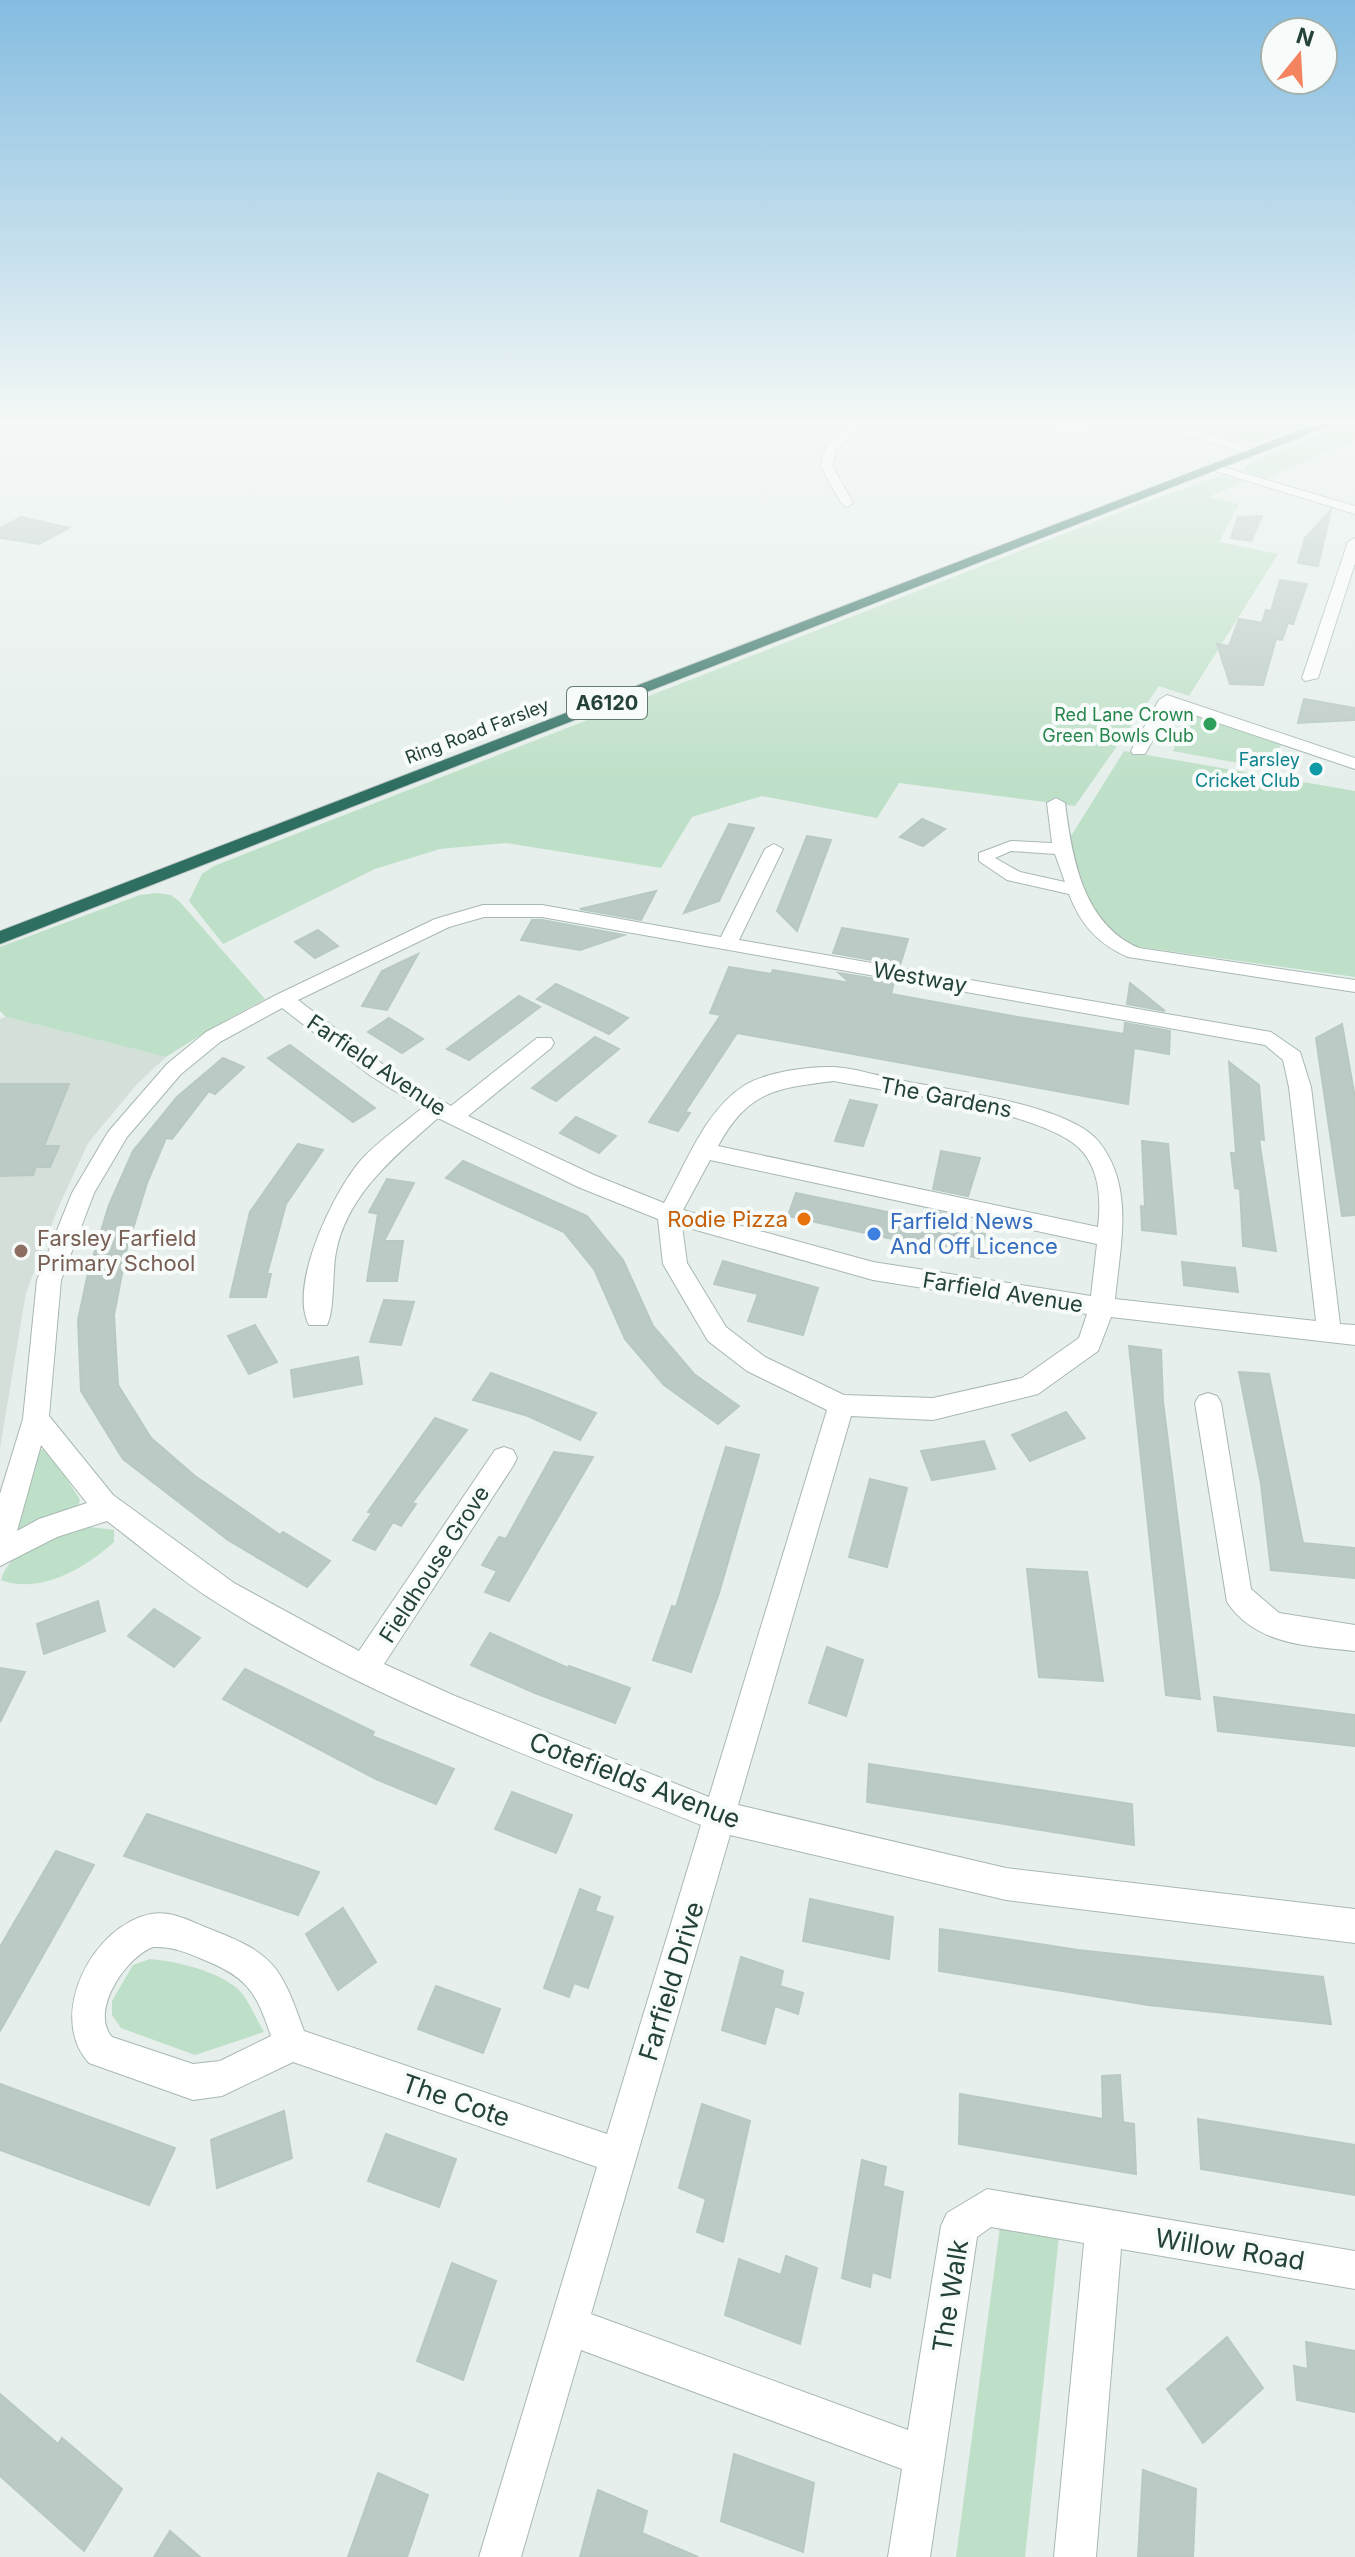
<svg xmlns="http://www.w3.org/2000/svg" width="1355" height="2557" font-family="Inter,sans-serif">
	<style>
		.built { fill: #d4dfda }
		.green { fill: #bfe0c8 }
		.building { fill: #bbcac4; stroke: #b8c9c2; stroke-width: 2 }
		.lines { fill: none; stroke-linecap: round; stroke-linejoin: round }
		.minor-casing { stroke: #a8b8b2; stroke-width: 2 }
		.highway-casing { stroke: #c2cac8; stroke-width: 2 }
		.minor { fill: #fff; fill-rule: evenodd }
		.highway { fill: #2f6f62; fill-rule: evenodd }
		.leisure-dot { fill: #2e9e5b; stroke: #f7fbf9; stroke-width: 3 }
		.culture-dot { fill: #0f9aa8; stroke: #f7fbf9; stroke-width: 3 }
		.food-dot { fill: #e8710a; stroke: #f7fbf9; stroke-width: 3 }
		.shop-dot { fill: #3f7fe0; stroke: #f7fbf9; stroke-width: 3 }
		.education-dot { fill: #8d6e63; stroke: #f7fbf9; stroke-width: 3 }
		.labels { text-anchor: middle; dominant-baseline: central; stroke-width: 8; stroke-linejoin: round; paint-order: stroke }
		.far-leisure-label { font-size: 18px; fill: #27864d; stroke: #f7fbf9; text-anchor: end }
		.far-street-label { font-size: 18px; fill: #24423a; stroke: #f7fbf9 }
		.far-culture-label { font-size: 18px; fill: #0d838f; stroke: #f7fbf9; text-anchor: end }
		.shield { fill: #f7fbf9; stroke: #637a73; stroke-width: 2 }
		.shield-label { font-size: 20px; font-weight: bold; fill: #24423a }
		.street-label { font-size: 22px; fill: #24423a; stroke: #f7fbf9 }
		.food-label { font-size: 22px; fill: #c56008; stroke: #f7fbf9; text-anchor: end }
		.shop-label { font-size: 22px; fill: #366cbe; stroke: #f7fbf9; text-anchor: start }
		.education-label { font-size: 22px; fill: #785e54; stroke: #f7fbf9; text-anchor: start }
		.near-street-label { font-size: 26px; fill: #24423a; stroke: #f7fbf9 }
	</style>
	<rect width="100%" height="100%" fill="#e6efeb"/>
	<path class="built" d="M 6,1017 L 166,1057 L 137,1084 L 88,1143 L 58,1208 L 26,1293 L 0,1449 L 0,1019 Z"/>
	<g class="green">
		<path d="M 1166,424 L 1193,424 L 1226,432 L 1252,424 L 1308,424 L 1255,442 Z"/>
		<path d="M 1347,424 L 1355,424 L 1355,440 L 1264,479 L 1246,472 L 1244,467 L 1249,464 Z"/>
		<path d="M 1220,476 L 1246,481 L 1208,497 L 1239,504 L 1219,542 L 1278,554 L 1189,696 L 1159,686 L 1075,806 L 899,783 L 877,818 L 762,796 L 692,817 L 661,868 L 506,843 L 440,849 L 375,869 L 223,944 L 189,901 L 202,874 L 214,866 L 1143,503 Z"/>
		<path d="M 1190,708 L 1284,741 L 1265,768 L 1173,751 Z"/>
		<path d="M 1124,751 L 1355,791 L 1355,977 L 1133,946 L 1094,915 L 1068,841 Z"/>
		<path d="M 157,893 L 171,895 L 179,901 L 265,999 L 210,1029 L 166,1057 L 6,1017 L 0,1011 L 0,947 L 140,895 Z"/>
		<path d="M 44,1449 L 52,1455 L 80,1500 L 78,1506 L 16,1531 L 37,1451 Z"/>
		<path d="M 90,1527 L 114,1530 L 114,1542 C 87,1567 40,1595 1,1580 C 10,1546 60,1532 90,1527 Z"/>
		<path d="M 150,1959 C 176,1961 218,1971 238,1989 C 249,2000 256,2019 264,2032 L 195,2055 L 121,2028 L 112,2015 L 112,2001 L 133,1965 Z"/>
		<path d="M 1000,2227 L 1059,2236 L 1025,2557 L 956,2557 Z"/>
	</g>
	<g class="building">
		<path d="M 1331,510 L 1318,566 L 1298,563 L 1305,538 Z"/>
		<path d="M 1262,516 L 1251,541 L 1231,538 L 1238,517 Z"/>
		<path d="M 21,517 L 69,528 L 39,544 L 0,538 L 0,528 Z"/>
		<path d="M 1280,580 L 1307,584 L 1293,624 L 1288,623 L 1282,640 L 1276,639 L 1263,685 L 1230,684 L 1217,644 L 1229,646 L 1239,619 L 1262,623 L 1266,610 L 1271,611 Z"/>
		<path d="M 1304,699 L 1355,708 L 1355,720 L 1298,723 Z"/>
		<path d="M 922,819 L 945,829 L 923,846 L 900,837 Z"/>
		<path d="M 729,824 L 754,828 L 719,901 L 684,913 Z"/>
		<path d="M 807,836 L 831,840 L 797,931 L 777,911 Z"/>
		<path d="M 656,891 L 641,920 L 580,909 Z"/>
		<path d="M 532,920 L 542,920 L 624,935 L 580,950 L 521,940 Z"/>
		<path d="M 842,928 L 908,939 L 900,965 L 833,953 Z"/>
		<path d="M 318,930 L 338,946 L 315,958 L 295,942 Z"/>
		<path d="M 418,954 L 387,1010 L 362,1006 L 382,971 Z"/>
		<path d="M 729,967 L 771,974 L 773,970 L 850,983 L 839,973 L 894,982 L 891,994 L 1018,1017 L 1124,1034 L 1125,1023 L 1170,1031 L 1169,1054 L 1134,1048 L 1128,1104 L 737,1033 L 685,1112 L 690,1113 L 678,1131 L 649,1122 L 721,1015 L 710,1013 Z"/>
		<path d="M 1130,983 L 1165,1011 L 1127,1004 Z"/>
		<path d="M 556,984 L 610,1009 L 628,1018 L 609,1034 L 537,999 Z"/>
		<path d="M 519,996 L 540,1007 L 469,1060 L 447,1049 Z"/>
		<path d="M 389,1018 L 406,1028 L 423,1039 L 402,1053 L 368,1032 Z"/>
		<path d="M 1342,1024 L 1355,1098 L 1355,1215 L 1342,1216 L 1316,1038 Z"/>
		<path d="M 595,1037 L 619,1049 L 556,1101 L 532,1088 Z"/>
		<path d="M 290,1045 L 348,1088 L 375,1108 L 353,1122 L 268,1058 Z"/>
		<path d="M 223,1058 L 244,1067 L 215,1094 L 209,1091 L 172,1139 L 166,1138 L 147,1183 L 127,1248 L 114,1315 L 118,1385 L 151,1438 L 195,1476 L 280,1535 L 283,1532 L 330,1561 L 307,1587 L 228,1540 L 123,1459 L 81,1391 L 78,1320 L 88,1273 L 109,1205 L 133,1151 L 177,1097 Z"/>
		<path d="M 1229,1062 L 1259,1085 L 1264,1140 L 1259,1139 L 1276,1251 L 1243,1246 L 1240,1189 L 1235,1188 L 1231,1153 L 1236,1153 Z"/>
		<path d="M 0,1084 L 69,1084 L 44,1146 L 59,1146 L 50,1167 L 36,1167 L 33,1175 L 0,1176 Z"/>
		<path d="M 850,1100 L 877,1105 L 863,1146 L 835,1141 Z"/>
		<path d="M 576,1117 L 597,1127 L 616,1136 L 599,1153 L 560,1133 Z"/>
		<path d="M 1142,1141 L 1168,1144 L 1176,1234 L 1142,1230 L 1141,1206 L 1145,1207 Z"/>
		<path d="M 298,1144 L 323,1150 L 286,1204 L 267,1274 L 271,1274 L 266,1297 L 230,1297 L 250,1212 Z"/>
		<path d="M 941,1151 L 980,1158 L 968,1196 L 933,1189 Z"/>
		<path d="M 463,1161 L 587,1216 L 623,1260 L 653,1326 L 694,1374 L 739,1406 L 718,1424 L 664,1385 L 625,1339 L 594,1269 L 564,1232 L 446,1178 Z"/>
		<path d="M 387,1179 L 414,1183 L 384,1241 L 403,1241 L 397,1281 L 367,1281 L 378,1214 L 369,1212 Z"/>
		<path d="M 796,1193 L 926,1220 L 928,1210 L 963,1218 L 962,1229 L 985,1234 L 979,1258 L 788,1216 Z"/>
		<path d="M 723,1261 L 818,1288 L 803,1335 L 748,1321 L 758,1294 L 714,1284 Z"/>
		<path d="M 1182,1262 L 1235,1268 L 1238,1292 L 1184,1285 Z"/>
		<path d="M 384,1300 L 414,1302 L 401,1345 L 370,1342 Z"/>
		<path d="M 255,1325 L 277,1362 L 249,1374 L 228,1336 Z"/>
		<path d="M 1129,1346 L 1161,1350 L 1163,1401 L 1200,1699 L 1166,1695 Z"/>
		<path d="M 358,1357 L 362,1384 L 294,1397 L 291,1370 Z"/>
		<path d="M 1239,1372 L 1269,1374 L 1303,1543 L 1355,1548 L 1355,1578 L 1271,1570 L 1261,1484 Z"/>
		<path d="M 491,1373 L 545,1393 L 596,1413 L 580,1440 L 528,1416 L 473,1400 Z"/>
		<path d="M 1066,1412 L 1085,1438 L 1030,1461 L 1012,1435 Z"/>
		<path d="M 435,1418 L 467,1430 L 412,1503 L 416,1504 L 401,1526 L 393,1522 L 375,1550 L 353,1540 L 372,1513 L 368,1512 Z"/>
		<path d="M 984,1441 L 995,1469 L 932,1480 L 921,1451 Z"/>
		<path d="M 726,1447 L 759,1455 L 719,1593 L 691,1672 L 653,1660 L 672,1606 L 676,1607 Z"/>
		<path d="M 554,1452 L 593,1457 L 509,1601 L 485,1592 L 497,1571 L 482,1565 L 499,1537 L 506,1539 Z"/>
		<path d="M 870,1479 L 907,1488 L 887,1567 L 849,1557 Z"/>
		<path d="M 1027,1569 L 1087,1572 L 1103,1681 L 1039,1677 Z"/>
		<path d="M 98,1601 L 105,1631 L 44,1654 L 37,1624 Z"/>
		<path d="M 154,1609 L 200,1638 L 174,1667 L 128,1636 Z"/>
		<path d="M 490,1633 L 568,1668 L 569,1666 L 630,1688 L 615,1723 L 535,1693 L 471,1665 Z"/>
		<path d="M 827,1647 L 863,1660 L 846,1716 L 809,1703 Z"/>
		<path d="M 0,1668 L 25,1672 L 0,1722 Z"/>
		<path d="M 245,1669 L 374,1732 L 372,1736 L 454,1769 L 436,1804 L 376,1779 L 223,1699 Z"/>
		<path d="M 1214,1697 L 1355,1715 L 1355,1746 L 1218,1731 Z"/>
		<path d="M 869,1764 L 1132,1804 L 1134,1845 L 867,1802 Z"/>
		<path d="M 512,1792 L 572,1815 L 556,1853 L 495,1829 Z"/>
		<path d="M 147,1814 L 319,1872 L 298,1915 L 124,1856 Z"/>
		<path d="M 56,1851 L 94,1865 L 0,2031 L 0,1947 Z"/>
		<path d="M 580,1889 L 600,1897 L 595,1911 L 613,1917 L 588,1988 L 574,1983 L 569,1997 L 544,1988 Z"/>
		<path d="M 810,1899 L 893,1917 L 889,1959 L 803,1941 Z"/>
		<path d="M 343,1908 L 376,1962 L 338,1990 L 306,1934 Z"/>
		<path d="M 940,1929 L 1078,1950 L 1323,1977 L 1331,2024 L 1148,2005 L 939,1971 Z"/>
		<path d="M 741,1957 L 783,1971 L 780,1986 L 803,1993 L 798,2014 L 775,2006 L 765,2044 L 722,2030 Z"/>
		<path d="M 436,1986 L 500,2009 L 483,2053 L 418,2029 Z"/>
		<path d="M 1120,2075 L 1123,2122 L 1134,2124 L 1136,2174 L 959,2144 L 960,2094 L 1103,2119 L 1102,2076 Z"/>
		<path d="M 0,2084 L 175,2148 L 149,2205 L 0,2150 Z"/>
		<path d="M 702,2104 L 750,2121 L 723,2242 L 697,2232 L 706,2199 L 679,2188 Z"/>
		<path d="M 284,2111 L 292,2158 L 217,2188 L 211,2140 Z"/>
		<path d="M 1198,2119 L 1355,2145 L 1355,2195 L 1201,2169 Z"/>
		<path d="M 386,2134 L 456,2159 L 439,2207 L 368,2181 Z"/>
		<path d="M 862,2160 L 886,2167 L 883,2186 L 903,2192 L 890,2278 L 872,2272 L 870,2287 L 842,2278 Z"/>
		<path d="M 786,2256 L 817,2268 L 800,2344 L 725,2315 L 739,2259 L 781,2275 Z"/>
		<path d="M 452,2263 L 496,2281 L 463,2380 L 417,2361 Z"/>
		<path d="M 1227,2337 L 1263,2388 L 1203,2443 L 1167,2389 Z"/>
		<path d="M 1306,2342 L 1355,2351 L 1355,2412 L 1297,2400 L 1294,2366 L 1308,2369 Z"/>
		<path d="M 0,2394 L 58,2444 L 62,2438 L 122,2489 L 84,2551 L 0,2476 Z"/>
		<path d="M 734,2454 L 814,2483 L 803,2552 L 721,2521 Z"/>
		<path d="M 1143,2470 L 1196,2489 L 1193,2557 L 1138,2557 Z"/>
		<path d="M 378,2473 L 428,2495 L 407,2557 L 348,2557 Z"/>
		<path d="M 598,2490 L 647,2511 L 642,2533 L 698,2557 L 580,2557 Z"/>
		<path d="M 170,2531 L 200,2557 L 154,2557 Z"/>
	</g>
	<g class="lines">
		<g class="minor-casing">
			<g id="minor">
				<path d="M 850,424 L 864,424 L 837,449 L 832,465 L 853,503 L 847,507 L 841,503 L 820,465 L 827,445 Z"/>
				<path d="M 1043,424 L 1174,424 L 1260,451 L 1254,455 L 1169,431 L 1050,432 Z"/>
				<path d="M 1209,463 L 1355,506 L 1355,514 L 1209,469 Z"/>
				<path d="M 1355,538 L 1355,563 L 1318,678 L 1305,681 L 1302,678 L 1348,542 Z"/>
				<path d="M 1167,695 L 1355,758 L 1355,769 L 1171,707 L 1145,754 L 1133,754 L 1131,751 L 1159,700 Z"/>
				<path d="M 1056,798 L 1065,803 C 1072,858 1083,924 1139,948 L 1355,980 L 1355,992 L 1128,957 C 1098,944 1080,924 1069,894 L 1007,880 L 979,861 L 979,853 L 1011,841 L 1052,843 L 1047,803 ZM 1011,851 L 1055,854 L 1065,882 L 1020,872 L 995,858 Z"/>
				<path d="M 774,844 L 783,849 L 739,940 L 1271,1032 L 1300,1052 L 1311,1087 L 1340,1324 L 1355,1325 L 1355,1345 L 1111,1317 L 1098,1351 L 1038,1394 L 933,1420 L 851,1416 L 738,1805 L 1006,1868 L 1355,1909 L 1355,1943 L 1006,1900 L 730,1835 L 591,2314 L 908,2430 L 941,2226 L 947,2213 L 987,2189 L 1355,2251 L 1355,2289 L 1121,2249 L 1096,2557 L 1054,2557 L 1084,2243 L 991,2227 L 977,2237 L 930,2557 L 888,2557 L 902,2469 L 581,2350 L 521,2557 L 479,2557 L 597,2167 L 293,2062 L 222,2096 L 193,2100 L 89,2063 C 46,2016 93,1925 151,1914 C 172,1910 192,1922 210,1929 C 275,1954 281,1967 304,2031 L 607,2134 L 701,1825 C 536,1758 365,1698 214,1601 C 177,1577 142,1548 107,1521 L 57,1537 L 0,1566 L 0,1494 L 23,1419 L 37,1280 L 72,1193 L 108,1132 L 167,1064 L 206,1032 L 276,995 L 435,919 L 483,905 L 542,905 L 721,937 L 765,849 ZM 484,917 L 542,917 L 1265,1045 L 1283,1060 L 1289,1087 L 1316,1321 L 1115,1299 C 1120,1246 1135,1187 1099,1142 C 1069,1104 947,1090 899,1080 C 878,1076 855,1068 834,1067 C 808,1066 767,1072 745,1085 C 705,1110 686,1164 664,1203 L 594,1175 L 468,1116 L 551,1048 L 554,1043 L 551,1038 L 537,1038 L 451,1106 L 385,1066 L 298,1000 L 449,927 ZM 282,1008 L 371,1076 L 422,1108 C 402,1125 378,1141 361,1160 C 334,1191 288,1285 309,1325 L 327,1325 C 335,1309 332,1272 336,1252 C 347,1194 396,1155 438,1118 L 578,1187 L 658,1219 L 663,1264 L 708,1341 L 747,1371 L 827,1410 L 709,1797 L 455,1696 L 384,1664 L 513,1466 L 517,1458 L 513,1450 L 504,1447 L 495,1450 L 359,1651 L 234,1583 L 113,1495 L 49,1416 L 61,1280 L 94,1193 L 127,1137 L 181,1074 L 220,1042 ZM 834,1081 C 889,1092 1047,1111 1082,1151 C 1100,1171 1101,1202 1098,1227 L 718,1146 C 748,1091 776,1088 834,1081 ZM 710,1160 L 1097,1244 L 1091,1296 L 873,1262 L 683,1210 ZM 682,1226 L 873,1280 L 1087,1314 L 1079,1338 L 1022,1378 L 933,1398 L 844,1395 L 765,1357 L 726,1327 L 687,1263 ZM 41,1445 L 87,1503 L 39,1519 L 17,1531 ZM 153,1947 C 171,1946 186,1952 202,1959 C 247,1977 256,1991 271,2036 L 220,2061 L 193,2064 L 112,2037 C 89,2011 126,1957 153,1947 Z"/>
				<path d="M 1208,1393 L 1217,1396 L 1221,1403 L 1251,1589 L 1279,1613 L 1355,1625 L 1355,1651 C 1307,1646 1256,1645 1227,1602 L 1195,1403 L 1199,1396 Z"/>
			</g>
		</g>
		<g class="highway-casing">
			<path id="highway" d="M 1316,424 L 1334,424 L 0,944 L 0,931 Z"/>
		</g>
		<use href="#minor" class="minor"/>
		<use href="#highway" class="highway"/>
	</g>
	<linearGradient id="sky" x2="0" y2="1"><stop stop-color="#84bce0"/><stop offset="0.54" stop-color="#f4f8f6"/><stop offset="1" stop-color="#f4f8f6" stop-opacity="0"/></linearGradient>
	<rect width="1355" height="782" fill="url(#sky)"/>
	<circle class="leisure-dot" cx="1210" cy="724" r="8"/>
	<circle class="culture-dot" cx="1316" cy="769" r="8"/>
	<circle class="food-dot" cx="804" cy="1219" r="8"/>
	<circle class="shop-dot" cx="874" cy="1234" r="8"/>
	<circle class="education-dot" cx="21" cy="1251" r="8"/>
	<g class="labels">
		<g class="far-leisure-label">
			<text x="1194" y="714">Red Lane Crown<tspan x="1194" dy="21">Green Bowls Club</tspan></text>
		</g>
		<g class="far-street-label">
			<text transform="translate(477 731) rotate(-21)">Ring Road Farsley</text>
		</g>
		<g class="far-culture-label">
			<text x="1300" y="759">Farsley<tspan x="1300" dy="21">Cricket Club</tspan></text>
		</g>
		<rect class="shield" x="567" y="687" width="80" height="32" rx="6"/>
		<g class="shield-label">
			<text x="607" y="703">A6120</text>
		</g>
		<g class="street-label">
			<text transform="translate(920 977) rotate(10)">Westway</text>
			<text transform="translate(377 1065) rotate(34)">Farfield Avenue</text>
			<text transform="translate(946 1097) rotate(11)">The Gardens</text>
			<text transform="translate(1003 1292) rotate(9)">Farfield Avenue</text>
			<text transform="translate(434 1564) rotate(-57)">Fieldhouse Grove</text>
		</g>
		<g class="food-label">
			<text x="788" y="1219">Rodie Pizza</text>
		</g>
		<g class="shop-label">
			<text x="890" y="1221">Farfield News<tspan x="890" dy="25">And Off Licence</tspan></text>
		</g>
		<g class="education-label">
			<text x="37" y="1238">Farsley Farfield<tspan x="37" dy="25">Primary School</tspan></text>
		</g>
		<g class="near-street-label">
			<text transform="translate(635 1780) rotate(21)">Cotefields Avenue</text>
			<text transform="translate(671 1981) rotate(-73)">Farfield Drive</text>
			<text transform="translate(456 2100) rotate(19)">The Cote</text>
			<text transform="translate(1230 2249) rotate(9)">Willow Road</text>
			<text transform="translate(950 2296) rotate(-81)">The Walk</text>
		</g>
	</g>
	<g transform="translate(1299 56) rotate(18)"><circle r="38" fill="#f7fbf9" stroke="#a3b1ad" stroke-width="2"/>
	<path d="M0-6L14 30L0 20L-14 30Z" fill="#f4845f"/>
	<text y="-12" font-size="22" font-weight="bold" text-anchor="middle" fill="#24423a">N</text>
	</g>
</svg>
